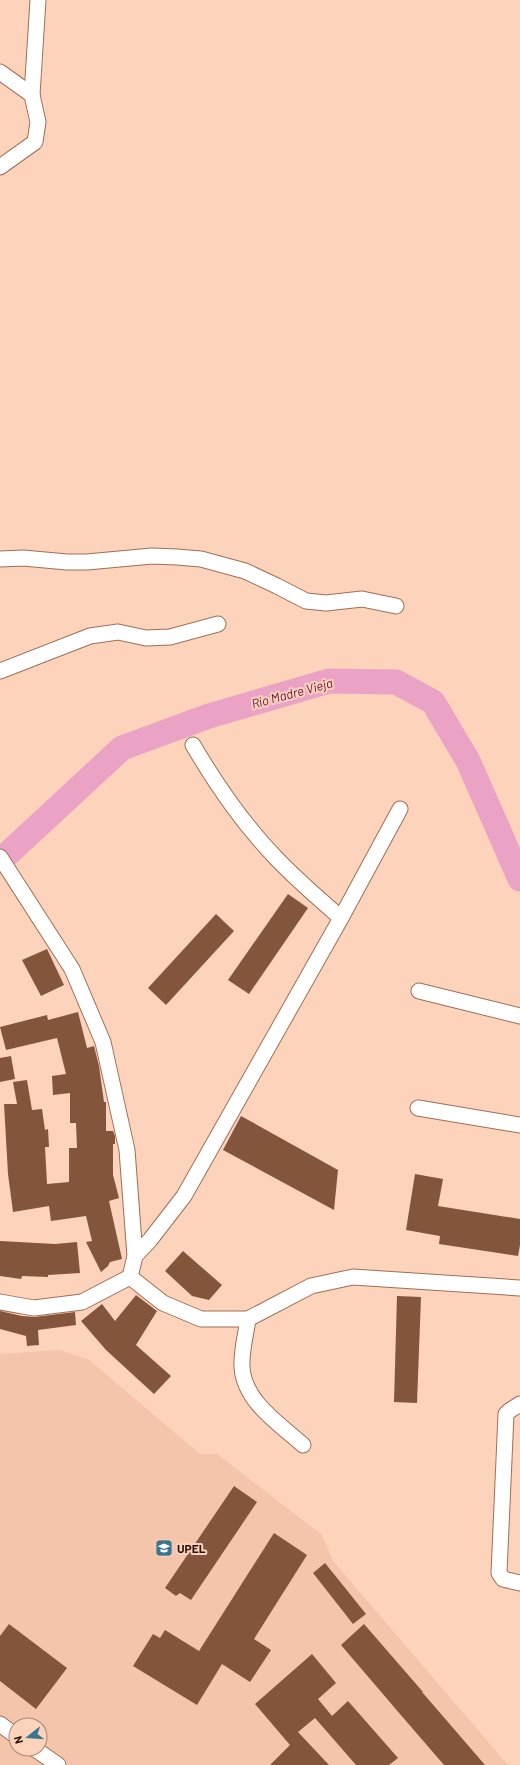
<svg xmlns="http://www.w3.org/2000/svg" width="520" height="1765" font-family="Barlow,sans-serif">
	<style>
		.built { fill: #f4c4ab; fill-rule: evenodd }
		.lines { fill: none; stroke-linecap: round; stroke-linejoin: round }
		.river { stroke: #eaa3c4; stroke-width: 25 }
		.building { fill: #82553c }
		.minor-casing { stroke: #9f6f55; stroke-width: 17 }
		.minor { stroke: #fff; stroke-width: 15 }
		.labels { text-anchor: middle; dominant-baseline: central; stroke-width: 4; stroke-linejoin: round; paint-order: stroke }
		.poi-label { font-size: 12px; font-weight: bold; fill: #27150a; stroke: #fdd3bc; text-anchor: start }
		.water-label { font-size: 13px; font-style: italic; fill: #661544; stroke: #fdd3bc }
	</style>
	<rect width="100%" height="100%" fill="#fdd3bc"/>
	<path class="built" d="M 60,1350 L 89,1360 L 200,1454 L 217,1454 L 322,1535 L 333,1561 L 508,1765 L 0,1765 L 0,1354 ZM 16,1725 L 40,1725 L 40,1749 L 16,1749 Z"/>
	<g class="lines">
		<path class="river" d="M 0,861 L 122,748 L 209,716 L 329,681 L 396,682 L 433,702 L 468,761 L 520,879"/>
	</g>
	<g class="building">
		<path d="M 288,894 L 308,908 L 249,994 L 228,980 Z"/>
		<path d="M 216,914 L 234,931 L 166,1005 L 148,988 Z"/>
		<path d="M 47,949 L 64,985 L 41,996 L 22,960 Z"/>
		<path d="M 78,1012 L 87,1048 L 94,1046 L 99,1066 L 104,1102 L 106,1102 L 106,1131 L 113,1131 L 115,1136 L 115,1144 L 113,1144 L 113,1175 L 119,1198 L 109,1201 L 122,1259 L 110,1262 L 108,1266 L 101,1272 L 86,1242 L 92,1241 L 86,1216 L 51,1221 L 49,1206 L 13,1212 L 8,1174 L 4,1104 L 17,1104 L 13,1082 L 27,1080 L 32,1110 L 42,1109 L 45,1130 L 48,1129 L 49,1147 L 45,1147 L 47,1184 L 69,1182 L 69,1148 L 77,1148 L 76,1123 L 70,1123 L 70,1093 L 53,1095 L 52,1076 L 66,1074 L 57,1038 L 6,1050 L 0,1027 L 47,1015 L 48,1020 Z"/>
		<path d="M 11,1056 L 15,1079 L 0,1082 L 0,1058 Z"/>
		<path d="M 241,1116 L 338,1170 L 334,1210 L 223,1150 Z"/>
		<path d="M 415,1174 L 443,1179 L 438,1206 L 520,1219 L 520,1245 L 518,1256 L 439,1244 L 440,1236 L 406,1230 Z"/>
		<path d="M 0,1241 L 55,1244 L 77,1242 L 80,1273 L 48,1275 L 48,1277 L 22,1276 L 21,1279 L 0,1276 Z"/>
		<path d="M 183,1251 L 222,1285 L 209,1300 L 192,1296 L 165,1271 Z"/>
		<path d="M 136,1295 L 157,1311 L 136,1345 L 171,1376 L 154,1394 L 106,1350 L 81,1321 L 102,1304 L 115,1321 Z"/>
		<path d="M 397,1296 L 421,1297 L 417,1403 L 394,1402 Z"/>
		<path d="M 0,1311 L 22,1316 L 35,1317 L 75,1312 L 76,1325 L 38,1330 L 39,1345 L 27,1346 L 26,1336 L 0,1329 Z"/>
		<path d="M 234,1486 L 257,1502 L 191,1600 L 180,1593 L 176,1596 L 165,1588 Z"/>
		<path d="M 274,1533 L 307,1555 L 254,1639 L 271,1650 L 250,1682 L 222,1664 L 197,1705 L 133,1666 L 153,1634 L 160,1638 L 165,1630 L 199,1651 Z"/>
		<path d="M 325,1563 L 366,1614 L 353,1624 L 313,1573 Z"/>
		<path d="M 9,1624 L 67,1668 L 36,1709 L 0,1681 L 0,1636 Z"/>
		<path d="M 364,1624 L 423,1692 L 422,1692 L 485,1765 L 444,1765 L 400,1714 L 341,1645 Z"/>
		<path d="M 312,1654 L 336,1683 L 318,1699 L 332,1716 L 348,1701 L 398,1758 L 389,1765 L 356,1765 L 315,1718 L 298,1732 L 329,1765 L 270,1765 L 290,1745 L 255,1704 Z"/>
	</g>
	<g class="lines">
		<g class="minor-casing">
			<g id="minor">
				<path d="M 0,72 L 32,95 L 38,122 L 35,142 L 0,167"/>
				<path d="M 32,95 L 38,0"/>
				<path d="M 0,559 L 23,558 L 67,562 L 87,562 L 152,556 L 177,557 L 201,559 L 245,571 L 277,586 L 306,601 L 326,603 L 362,599 L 396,606"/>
				<path d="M 0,671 L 90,636 L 118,632 L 146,638 L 170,637 L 218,624"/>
				<path d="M 193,745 C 217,786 243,824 276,858 C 296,879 319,899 341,918"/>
				<path d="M 0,857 L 72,969 L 103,1042 L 127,1150 L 135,1256 L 130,1277 L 82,1302 L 34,1308 L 0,1302"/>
				<path d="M 419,991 L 520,1016"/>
				<path d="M 418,1108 L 520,1125"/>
				<path d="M 135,1256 L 150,1240 L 184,1196 L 341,918 L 400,809"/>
				<path d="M 130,1277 L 163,1303 L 201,1319 L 248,1319 L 311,1286 L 353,1277 L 520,1288"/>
				<path d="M 248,1319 C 246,1334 241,1352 242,1367 C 244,1402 280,1424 303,1445"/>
				<path d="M 520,1404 L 509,1411 L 506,1414 L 499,1573 L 503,1579 L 520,1583"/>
				<path d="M 0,1724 L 16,1736"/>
				<path d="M 35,1749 L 58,1765"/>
			</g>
		</g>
		<use href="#minor" class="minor"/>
	</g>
	<defs>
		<g id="university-square" transform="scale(0.9)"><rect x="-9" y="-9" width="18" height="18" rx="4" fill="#3c758f" stroke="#fdd3bc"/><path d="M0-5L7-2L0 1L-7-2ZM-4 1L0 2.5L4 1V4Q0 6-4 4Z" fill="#fff"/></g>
	</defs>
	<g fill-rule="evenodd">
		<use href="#university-square" x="164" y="1548"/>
	</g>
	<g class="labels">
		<g class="poi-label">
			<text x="177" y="1548">UPEL</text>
		</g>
		<g class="water-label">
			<text transform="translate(292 693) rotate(-15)">Río Madre Vieja</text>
		</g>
	</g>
	<g transform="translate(28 1737) rotate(253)"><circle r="19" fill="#fdd3bc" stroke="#a78775"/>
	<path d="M0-3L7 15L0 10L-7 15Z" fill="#3c758f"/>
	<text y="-6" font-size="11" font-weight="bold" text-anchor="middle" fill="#27150a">N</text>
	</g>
</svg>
